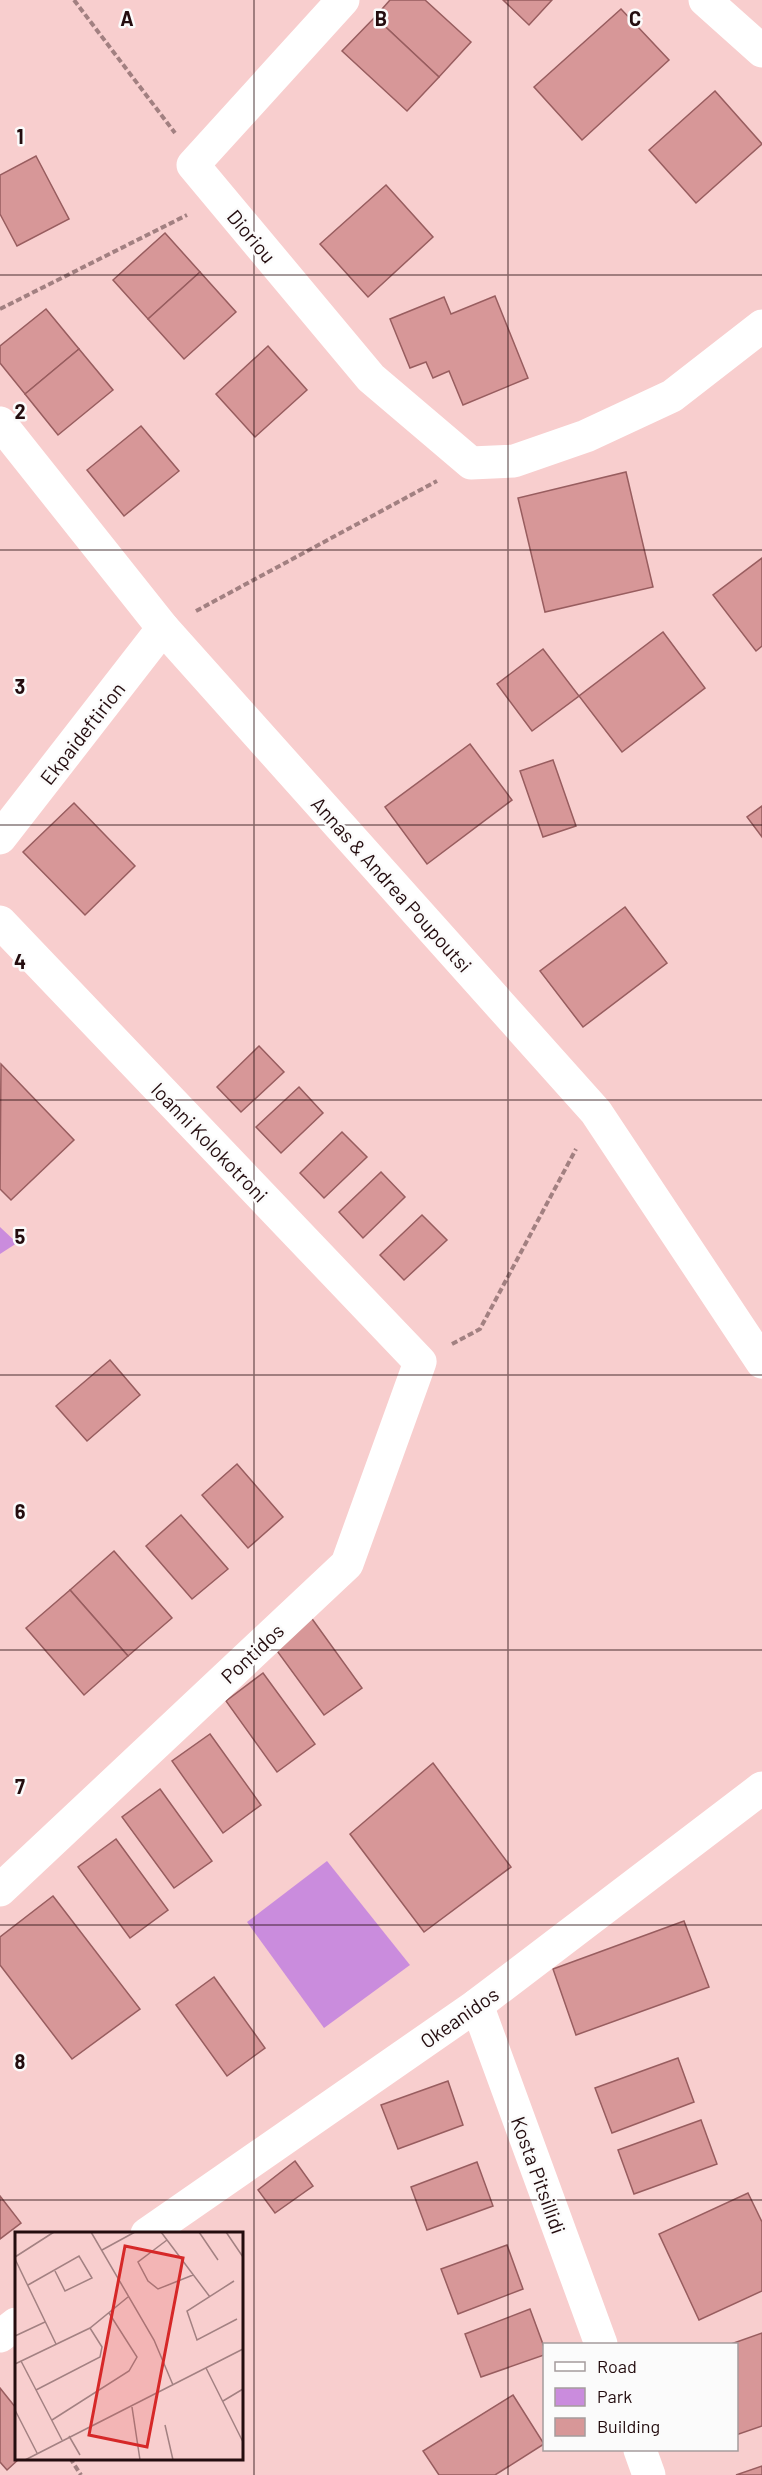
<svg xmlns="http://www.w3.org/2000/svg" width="762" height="2475" font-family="Barlow,sans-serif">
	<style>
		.green { fill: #ca8cdd }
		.building { fill: #d79798; stroke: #985d5f; stroke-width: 1.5 }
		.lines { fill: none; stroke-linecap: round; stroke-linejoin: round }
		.path { stroke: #a28081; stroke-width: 4; stroke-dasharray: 6 3; stroke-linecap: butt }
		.minor { stroke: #fff; stroke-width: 33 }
		.grid { fill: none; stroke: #240d0f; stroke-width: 1.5; stroke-opacity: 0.55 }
		.labels { text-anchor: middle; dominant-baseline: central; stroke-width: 5; stroke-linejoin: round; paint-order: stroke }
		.street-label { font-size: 20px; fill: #240d0f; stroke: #fbfbfb }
		.inset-road { fill: none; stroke: #a38182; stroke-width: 1.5 }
		.view { fill: #d62828; fill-opacity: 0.15; stroke: #d62828; stroke-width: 3 }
		.inset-edge { fill: none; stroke: #240d0f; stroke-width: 3 }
		.grid-label { font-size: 20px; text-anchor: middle; font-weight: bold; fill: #240d0f; stroke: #fbfbfb; stroke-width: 5; stroke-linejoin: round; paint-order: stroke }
	</style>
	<rect width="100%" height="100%" fill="#f8cece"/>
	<g class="green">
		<path d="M 0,1227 L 17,1243 L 0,1254 Z"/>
		<path d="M 327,1861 L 410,1965 L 324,2028 L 247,1922 Z"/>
	</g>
	<g class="building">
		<path d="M 390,0 L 425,0 L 471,42 L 439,77 L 375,17 Z"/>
		<path d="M 503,0 L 552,0 L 529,25 Z"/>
		<path d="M 621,9 L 669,60 L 582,140 L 534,87 Z"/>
		<path d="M 375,17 L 439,77 L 407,111 L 342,51 Z"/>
		<path d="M 715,91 L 762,144 L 696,203 L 649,150 Z"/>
		<path d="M 36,156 L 69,219 L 17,246 L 0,214 L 0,175 Z"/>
		<path d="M 386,185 L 433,237 L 368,297 L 320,244 Z"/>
		<path d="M 165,233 L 200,272 L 148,319 L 113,280 Z"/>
		<path d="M 200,272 L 236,312 L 184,359 L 148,319 Z"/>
		<path d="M 495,296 L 528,378 L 463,405 L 449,371 L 433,378 L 426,362 L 410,368 L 390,319 L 444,297 L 451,314 Z"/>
		<path d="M 46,309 L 79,349 L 25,394 L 0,363 L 0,346 Z"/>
		<path d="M 268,346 L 307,390 L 255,437 L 216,394 Z"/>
		<path d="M 79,349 L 113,390 L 58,435 L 25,394 Z"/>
		<path d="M 141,426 L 179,471 L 124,516 L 87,470 Z"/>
		<path d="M 626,472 L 653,587 L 545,612 L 518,498 Z"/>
		<path d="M 762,558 L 762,646 L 756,651 L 713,595 Z"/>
		<path d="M 663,632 L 705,688 L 622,752 L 579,696 Z"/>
		<path d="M 543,649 L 579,696 L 532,731 L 497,684 Z"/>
		<path d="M 470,744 L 512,800 L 427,864 L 385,807 Z"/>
		<path d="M 553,760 L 576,826 L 543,837 L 520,771 Z"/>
		<path d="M 74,803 L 135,866 L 85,915 L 23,852 Z"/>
		<path d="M 762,806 L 762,837 L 747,817 Z"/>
		<path d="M 625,907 L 667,963 L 583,1027 L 540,971 Z"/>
		<path d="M 259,1046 L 284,1072 L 241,1112 L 217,1087 Z"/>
		<path d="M 1,1064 L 74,1140 L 11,1200 L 0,1189 Z"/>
		<path d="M 299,1087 L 323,1113 L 281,1153 L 256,1127 Z"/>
		<path d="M 342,1132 L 367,1157 L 324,1198 L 300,1173 Z"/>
		<path d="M 381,1172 L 405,1197 L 363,1238 L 339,1212 Z"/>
		<path d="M 422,1215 L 447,1240 L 404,1280 L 380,1255 Z"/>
		<path d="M 110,1360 L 140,1395 L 87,1441 L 56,1406 Z"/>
		<path d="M 237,1464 L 283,1517 L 248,1548 L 202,1495 Z"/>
		<path d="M 181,1515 L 228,1569 L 192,1599 L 146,1546 Z"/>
		<path d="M 114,1551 L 172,1618 L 128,1656 L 70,1590 Z"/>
		<path d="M 70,1590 L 128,1656 L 84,1695 L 26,1628 Z"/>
		<path d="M 310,1616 L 362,1688 L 324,1715 L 272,1644 Z"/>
		<path d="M 263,1673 L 315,1744 L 277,1772 L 226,1701 Z"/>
		<path d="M 210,1734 L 261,1805 L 223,1833 L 172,1761 Z"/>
		<path d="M 433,1763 L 511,1867 L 424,1932 L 350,1834 Z"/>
		<path d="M 160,1789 L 212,1861 L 174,1888 L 122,1817 Z"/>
		<path d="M 116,1839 L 168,1910 L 130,1938 L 78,1867 Z"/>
		<path d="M 53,1896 L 140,2009 L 72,2059 L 0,1965 L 0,1937 Z"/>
		<path d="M 684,1921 L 709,1987 L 576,2035 L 553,1969 Z"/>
		<path d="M 214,1977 L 265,2048 L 227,2076 L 176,2005 Z"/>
		<path d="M 678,2058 L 694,2102 L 612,2133 L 595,2088 Z"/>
		<path d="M 448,2081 L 463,2125 L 398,2149 L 381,2105 Z"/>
		<path d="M 701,2120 L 717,2164 L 634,2194 L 618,2150 Z"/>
		<path d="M 295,2161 L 313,2186 L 275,2213 L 258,2190 Z"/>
		<path d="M 477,2162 L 493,2206 L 427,2230 L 411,2187 Z"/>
		<path d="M 748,2193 L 762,2222 L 762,2291 L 699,2320 L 659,2234 Z"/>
		<path d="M 0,2196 L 21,2223 L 0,2239 Z"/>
		<path d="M 507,2245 L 523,2289 L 458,2314 L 441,2269 Z"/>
		<path d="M 530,2309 L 544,2347 L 544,2355 L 481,2377 L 465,2334 Z"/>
		<path d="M 762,2333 L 762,2426 L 736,2435 L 736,2344 L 731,2344 Z"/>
		<path d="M 0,2388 L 16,2408 L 16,2458 L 20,2458 L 7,2470 L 0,2462 Z"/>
		<path d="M 513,2395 L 544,2444 L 495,2475 L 439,2475 L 423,2451 Z"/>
		<path d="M 762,2466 L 762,2475 L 736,2475 Z"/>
	</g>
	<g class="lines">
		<g class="path">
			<path d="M 74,0 L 175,133"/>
			<path d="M 0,309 L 187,215"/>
			<path d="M 196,611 L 437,481"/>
			<path d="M 452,1344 L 480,1329 L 576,1149"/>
			<path d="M 70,2458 L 81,2475"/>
		</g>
		<g class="minor">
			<path d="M 343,0 L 193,165 L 371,378 L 471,463 L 514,461 L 586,436 L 672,396 L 762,326"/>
			<path d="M 705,0 L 762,51"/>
			<path d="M 0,423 L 163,628 L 596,1112 L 762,1362"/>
			<path d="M 0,838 L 163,628"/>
			<path d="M 0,922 L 420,1362 L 347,1564 L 0,1890"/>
			<path d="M 477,2005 L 601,2344"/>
			<path d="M 147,2234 L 477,2005 L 762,1788"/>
			<path d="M 0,2336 L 16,2324"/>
			<path d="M 640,2450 L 649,2475"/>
		</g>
	</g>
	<path class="grid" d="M 254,0 L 254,2475M 508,0 L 508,2475M 0,275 L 762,275M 0,550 L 762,550M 0,825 L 762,825M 0,1100 L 762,1100M 0,1375 L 762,1375M 0,1650 L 762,1650M 0,1925 L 762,1925M 0,2200 L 762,2200"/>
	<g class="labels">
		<g class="street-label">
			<text transform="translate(252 236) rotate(50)">Dioriou</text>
			<text transform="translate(82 733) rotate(-52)">Ekpaideftirion</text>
			<text transform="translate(392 884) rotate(48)">Annas &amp; Andrea Poupoutsi</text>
			<text transform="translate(210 1142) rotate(46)">Ioanni Kolokotroni</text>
			<text transform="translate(252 1653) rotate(-43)">Pontidos</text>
			<text transform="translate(459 2017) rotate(-35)">Okeanidos</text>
			<text transform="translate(539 2175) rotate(70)">Kosta Pitsillidi</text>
		</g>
	</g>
	<g transform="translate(15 2232)">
		<rect width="228" height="228" fill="#f8cece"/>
		<path class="inset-road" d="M 76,0 L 139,108 L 158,153M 146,0 L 195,65M 184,0 L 203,28M 211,0 L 228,25M 152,8 L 123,30 L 133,49 L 143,57 L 178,43M 87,18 L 120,0M 0,25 L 39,0M 0,27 L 41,112M 219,49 L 172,79 L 182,108 L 222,87M 13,53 L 64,24 L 77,46 L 50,59 L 40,39M 0,104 L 30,90M 6,129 L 47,208M 0,132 L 75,96 L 113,65M 191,136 L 228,210M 21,158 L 85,125 L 87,115 L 75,96M 208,169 L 228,157M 117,175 L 125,228M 0,178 L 22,221M 37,188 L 114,139 L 122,125 L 94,81M 150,193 L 158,228M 54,204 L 65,223M 10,228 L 228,117"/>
		<path class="view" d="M 110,14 L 168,26 L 132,215 L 74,203 Z"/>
		<rect width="228" height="228" class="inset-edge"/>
	</g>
	<g class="grid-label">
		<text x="127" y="26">A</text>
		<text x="381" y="26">B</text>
		<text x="635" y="26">C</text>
		<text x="20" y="144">1</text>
		<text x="20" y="419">2</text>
		<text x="20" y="694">3</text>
		<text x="20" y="969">4</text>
		<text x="20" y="1244">5</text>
		<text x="20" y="1519">6</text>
		<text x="20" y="1794">7</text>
		<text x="20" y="2069">8</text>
	</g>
	<rect x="543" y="2343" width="195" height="108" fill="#fbfbfb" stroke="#a59c9d" stroke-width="1.5"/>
	<rect x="555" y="2362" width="30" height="9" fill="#ffffff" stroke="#a59c9d" stroke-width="1.5"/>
	<text x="597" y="2373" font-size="18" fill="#240d0f">Road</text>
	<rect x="555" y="2388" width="30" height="18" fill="#ca8cdd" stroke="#a59c9d" stroke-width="1.5"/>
	<text x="597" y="2403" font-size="18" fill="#240d0f">Park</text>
	<rect x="555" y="2418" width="30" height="18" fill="#d79798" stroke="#a59c9d" stroke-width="1.5"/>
	<text x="597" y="2433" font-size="18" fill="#240d0f">Building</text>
</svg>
